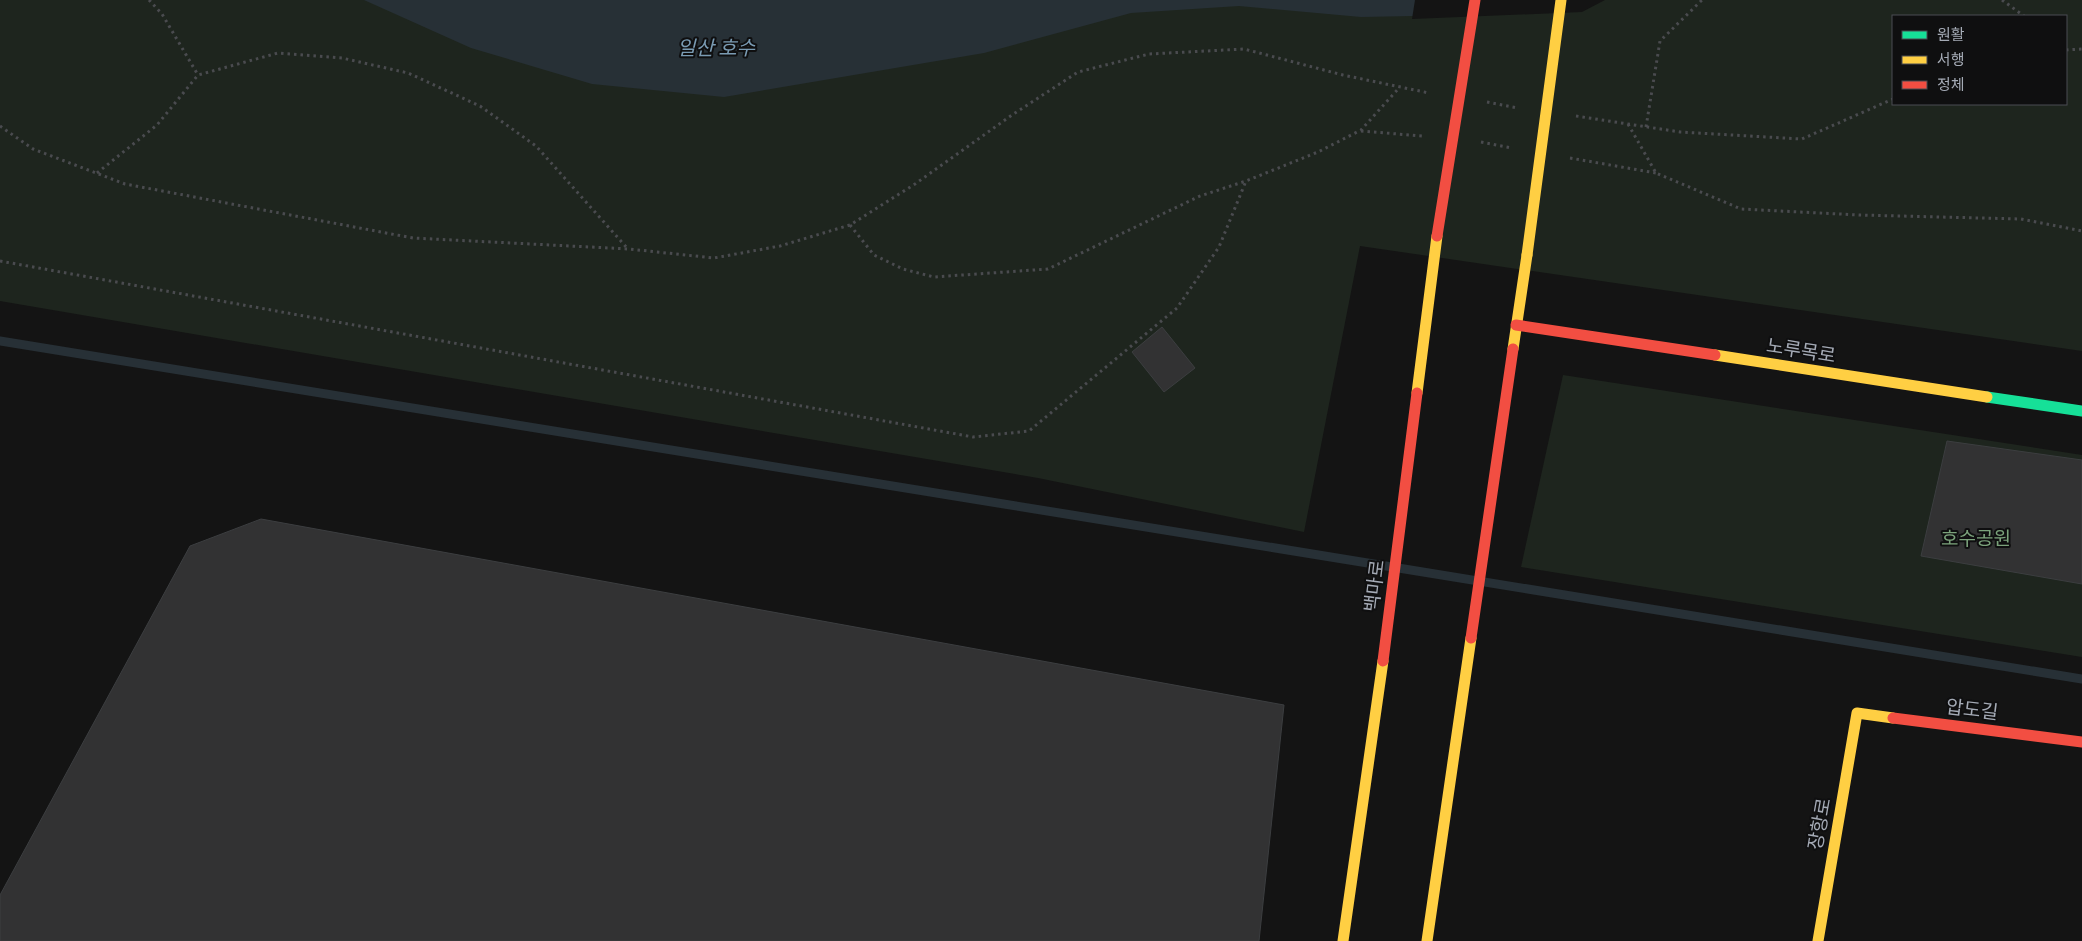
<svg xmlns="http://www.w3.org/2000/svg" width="2082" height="941" font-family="Karla,'Noto Sans KR',sans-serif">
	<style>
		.green { fill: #1e251e; fill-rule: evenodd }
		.water { fill: #273036 }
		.pier { fill: #141414 }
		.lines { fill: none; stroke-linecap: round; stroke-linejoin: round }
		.stream { stroke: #273036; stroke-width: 9 }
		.building { fill: #323233; stroke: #3c3e40 }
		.path { stroke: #4a4b4f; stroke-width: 3; stroke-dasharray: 2.5 4; stroke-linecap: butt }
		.fast { stroke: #16e098; stroke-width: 11 }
		.slow { stroke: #ffcf43; stroke-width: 11 }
		.jam { stroke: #f24e42; stroke-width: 11 }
		.slow-bridge { stroke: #ffcf43; stroke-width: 11 }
		.jam-bridge { stroke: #f24e42; stroke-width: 11 }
		.labels { text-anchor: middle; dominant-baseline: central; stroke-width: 4; stroke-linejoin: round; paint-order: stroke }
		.street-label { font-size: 19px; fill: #a5abb6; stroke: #0f0f10 }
		.park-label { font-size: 19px; fill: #7ba27b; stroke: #0f0f10 }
		.water-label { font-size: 20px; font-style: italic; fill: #7a9bb3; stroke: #0f0f10 }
	</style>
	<rect width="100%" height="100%" fill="#141414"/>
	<g class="green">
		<path d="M 0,0 L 2082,0 L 2082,351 L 1360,246 L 1304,532 L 1038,478 L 0,301 ZM 1893,16 L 2066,16 L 2066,104 L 1893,104 Z"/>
		<path d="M 1563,375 L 2082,455 L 2082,657 L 1521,567 Z"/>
	</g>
	<path class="water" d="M 364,0 L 1602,0 L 1472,13 L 1413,16 L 1361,17 L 1239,6 L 1131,13 L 984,53 L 724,97 L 592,84 L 471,48 Z"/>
	<path class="pier" d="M 1415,0 L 1605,0 L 1582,12 L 1412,19 Z"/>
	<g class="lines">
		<path class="stream" d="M 0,341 L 2082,679"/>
	</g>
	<g class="building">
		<path d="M 1162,327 L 1195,368 L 1164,392 L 1132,352 Z"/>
		<path d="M 1947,441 L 2082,460 L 2082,584 L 1921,556 Z"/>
		<path d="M 261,519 L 1284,705 L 1259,941 L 0,941 L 0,895 L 190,546 Z"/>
	</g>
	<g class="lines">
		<g class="path">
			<path d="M 149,0 L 162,14 L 198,75"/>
			<path d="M 2002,0 L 2024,16"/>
			<path d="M 2066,50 L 2082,49"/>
			<path d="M 1487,102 L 1518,108"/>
			<path d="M 1576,116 L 1680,132 L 1802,139 L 1893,99"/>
			<path d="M 1628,124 L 1656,173 L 1741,209 L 1859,215 L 2021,219 L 2082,231"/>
			<path d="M 0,126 L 33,149 L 125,184 L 413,238 L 629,249 L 714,258 L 780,246 L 850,225 L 915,184 L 1012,115 L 1078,72 L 1149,54 L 1244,49 L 1343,75 L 1429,93"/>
			<path d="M 1646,127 L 1660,41 L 1702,0"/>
			<path d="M 1361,131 L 1422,136"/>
			<path d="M 1481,142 L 1512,148"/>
			<path d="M 1570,158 L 1656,173"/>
			<path d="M 97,173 L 157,125 L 198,75 L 278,53 L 342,58 L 408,73 L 480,106 L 536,146 L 628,249"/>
			<path d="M 850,225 L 874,255 L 903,269 L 934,277 L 1048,269 L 1200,196 L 1246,181 L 1318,152 L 1361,130 L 1399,88"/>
			<path d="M 0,261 L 973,437 L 1029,431 L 1177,308 L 1219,247 L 1246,181"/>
		</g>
		<path class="fast" d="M 1987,397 L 2082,411"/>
		<g class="slow">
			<path d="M 1513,349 L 1527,255"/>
			<path d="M 1715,355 L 1987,397"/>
			<path d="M 1417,393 L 1437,236"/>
			<path d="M 1343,941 L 1383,661"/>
			<path d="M 1427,941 L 1471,638"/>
			<path d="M 1818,941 L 1857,713 L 1893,718"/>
		</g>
		<g class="jam">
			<path d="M 1516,325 L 1715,355"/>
			<path d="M 1471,638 L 1513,349"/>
			<path d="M 1383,661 L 1417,393"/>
			<path d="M 1893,718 L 2082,742"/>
		</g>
		<path class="slow-bridge" d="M 1527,255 L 1561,0"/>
		<path class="jam-bridge" d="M 1437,236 L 1475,0"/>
	</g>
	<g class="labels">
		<g class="street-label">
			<text transform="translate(1801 351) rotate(9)">노루목로</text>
			<text transform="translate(1375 586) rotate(-83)">백마로</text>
			<text transform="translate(1972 710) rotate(7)">압도길</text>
			<text transform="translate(1820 824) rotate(-80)">장항로</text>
		</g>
		<g class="park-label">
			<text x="1976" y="539">호수공원</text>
		</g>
		<g class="water-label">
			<text x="716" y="48">일산 호수</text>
		</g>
	</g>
	<rect x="1892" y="15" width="175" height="90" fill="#0f0f10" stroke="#4b4d52"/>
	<rect x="1902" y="31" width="25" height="8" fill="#16e098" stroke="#4b4d52"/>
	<text x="1937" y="40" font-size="15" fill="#a5abb6">원활</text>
	<rect x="1902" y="56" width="25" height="8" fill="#ffcf43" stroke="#4b4d52"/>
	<text x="1937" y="65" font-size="15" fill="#a5abb6">서행</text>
	<rect x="1902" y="81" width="25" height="8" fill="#f24e42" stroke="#4b4d52"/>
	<text x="1937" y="90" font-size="15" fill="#a5abb6">정체</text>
</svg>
